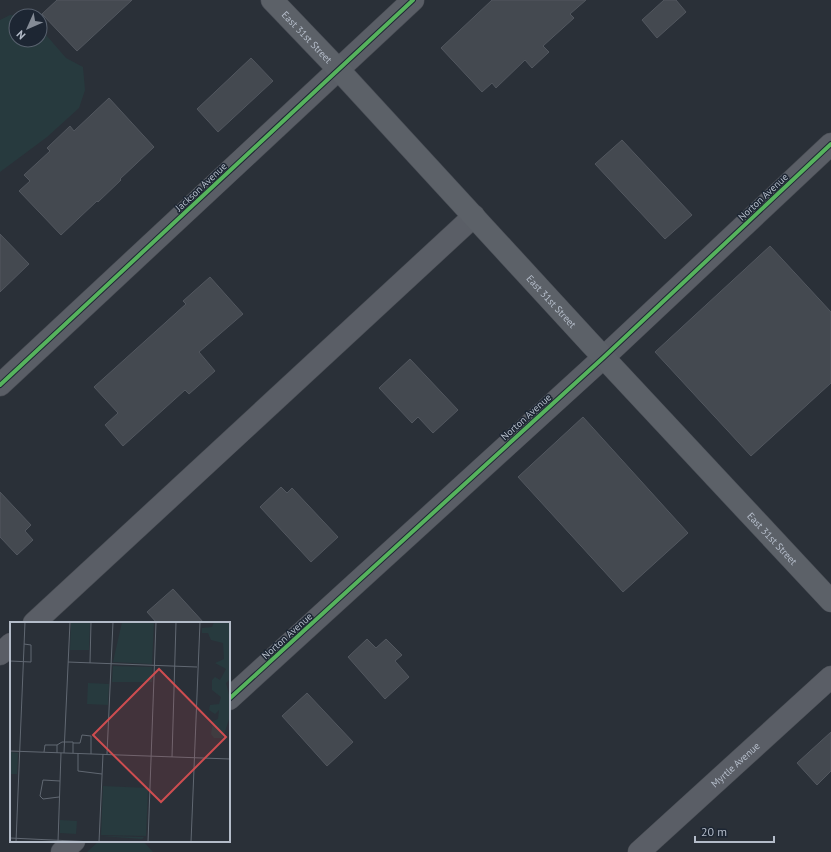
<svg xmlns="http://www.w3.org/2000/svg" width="831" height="852" font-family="'PT Sans',sans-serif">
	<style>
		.green { fill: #273a3e }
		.building { fill: #444950; stroke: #52575f }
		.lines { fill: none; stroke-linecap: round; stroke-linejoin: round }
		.minor-casing { stroke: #484c53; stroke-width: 23 }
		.major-casing { stroke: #484c55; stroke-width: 23 }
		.minor { stroke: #5a5e66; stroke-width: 22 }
		.major { stroke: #5c6168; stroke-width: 22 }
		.cycleway-casing { stroke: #1d2633; stroke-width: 6 }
		.cycleway { stroke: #56b35d; stroke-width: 4 }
		.labels { text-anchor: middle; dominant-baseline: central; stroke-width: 3; stroke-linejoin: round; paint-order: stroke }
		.street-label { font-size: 10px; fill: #b4bcc9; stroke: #1d2633 }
		.inset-road { fill: none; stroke: #616872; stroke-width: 1 }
		.view { fill: #ce4d50; fill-opacity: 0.15; stroke: #ce4d50; stroke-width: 2 }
		.inset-edge { fill: none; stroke: #b4bcc9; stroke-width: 2 }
	</style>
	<rect width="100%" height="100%" fill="#2a3038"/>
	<g class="green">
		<path d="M 10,15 L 29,16 L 16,16 L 16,40 L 40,40 L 40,28 L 66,58 L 83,67 L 85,90 L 79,108 L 47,137 L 0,172 L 0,20 Z"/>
		<path d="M 99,841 L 143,841 L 153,852 L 87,852 Z"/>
	</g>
	<g class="building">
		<path d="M 57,0 L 132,0 L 77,51 L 42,14 Z"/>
		<path d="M 492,0 L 586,0 L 570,14 L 574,18 L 543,46 L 549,52 L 532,68 L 525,60 L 496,88 L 492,83 L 482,92 L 441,48 Z"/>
		<path d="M 664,0 L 676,0 L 686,12 L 657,38 L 642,20 Z"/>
		<path d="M 251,58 L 273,81 L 218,132 L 197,109 Z"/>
		<path d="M 109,98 L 154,147 L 120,179 L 121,180 L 98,202 L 97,201 L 61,235 L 19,191 L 30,181 L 24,175 L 50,151 L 47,148 L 70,126 L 74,131 Z"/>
		<path d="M 622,140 L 692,215 L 665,239 L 595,164 Z"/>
		<path d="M 0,234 L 29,264 L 0,292 Z"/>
		<path d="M 770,246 L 831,312 L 831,383 L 751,456 L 655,352 Z"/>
		<path d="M 210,277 L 243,314 L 199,352 L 215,371 L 189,394 L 185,390 L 123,446 L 105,425 L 118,413 L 94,387 L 186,304 L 183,301 Z"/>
		<path d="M 410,359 L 458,410 L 433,433 L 418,417 L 412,423 L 379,388 Z"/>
		<path d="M 583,417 L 688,533 L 623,592 L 518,477 Z"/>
		<path d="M 281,487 L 287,493 L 292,488 L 338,537 L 311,562 L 260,507 Z"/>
		<path d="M 0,492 L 31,525 L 25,531 L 33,540 L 17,555 L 0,537 Z"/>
		<path d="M 173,589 L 204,623 L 157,623 L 147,612 Z"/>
		<path d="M 367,639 L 376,648 L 386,639 L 402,655 L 395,661 L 409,677 L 385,699 L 348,657 Z"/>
		<path d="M 307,693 L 353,742 L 327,766 L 282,716 Z"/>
		<path d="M 831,732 L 831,771 L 817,785 L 797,763 Z"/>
	</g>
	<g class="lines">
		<g class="minor-casing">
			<g id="minor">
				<path d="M 0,385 L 413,0"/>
				<path d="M 34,623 L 474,216"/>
				<path d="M 0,654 L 11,644"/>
				<path d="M 229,699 L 604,357 L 831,144"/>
				<path d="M 62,852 L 74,841"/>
				<path id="s1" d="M 639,852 L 831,677"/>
			</g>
		</g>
		<g class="major-casing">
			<g id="major">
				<path id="s2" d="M 272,0 L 339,70 L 591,344 L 831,601"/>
			</g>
		</g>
		<use href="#minor" class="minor"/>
		<use href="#major" class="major"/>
		<g class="cycleway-casing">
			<g id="cycleway">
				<path d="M 0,385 L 413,0"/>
				<path d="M 229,699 L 604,357 L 831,144"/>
			</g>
		</g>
		<use href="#cycleway" class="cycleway"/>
	</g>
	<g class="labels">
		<g class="street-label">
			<text stroke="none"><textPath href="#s2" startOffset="51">East 31st Street</textPath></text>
			<text transform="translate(201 187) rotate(-43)">Jackson Avenue</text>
			<text transform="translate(763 197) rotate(-43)">Norton Avenue</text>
			<text stroke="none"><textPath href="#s2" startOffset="411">East 31st Street</textPath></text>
			<text transform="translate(526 417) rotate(-42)">Norton Avenue</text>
			<text stroke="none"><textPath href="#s2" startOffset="735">East 31st Street</textPath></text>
			<text transform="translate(287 636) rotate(-42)">Norton Avenue</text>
			<text stroke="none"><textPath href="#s1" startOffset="130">Myrtle Avenue</textPath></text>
		</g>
	</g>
	<g transform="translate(10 622)">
		<rect width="220" height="220" fill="#2a3038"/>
		<path d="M 61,0 L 80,0 L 79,28 L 60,28 ZM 112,0 L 144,0 L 142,42 L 103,40 ZM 204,0 L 220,0 L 220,57 L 216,61 L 220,76 L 220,94 L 213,116 L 204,116 L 201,112 L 203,99 L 208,97 L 209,88 L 205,92 L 199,88 L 200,83 L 209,82 L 211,75 L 202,68 L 202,58 L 205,55 L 210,58 L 216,47 L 205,41 L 214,37 L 213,21 L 201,18 L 198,11 L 192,11 L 192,6 L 202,5 ZM 103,44 L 142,45 L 142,60 L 102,60 ZM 78,61 L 99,62 L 98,83 L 77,82 ZM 0,130 L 8,131 L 7,152 L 0,152 ZM 93,164 L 138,166 L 136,214 L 91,213 ZM 50,198 L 67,199 L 66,212 L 50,211 ZM 91,214 L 93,214 L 134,215 L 132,217 Z" fill="#273a3e"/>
		<path class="inset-road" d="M 0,39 L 21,40 L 21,23 L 14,22M 58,40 L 187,45M 80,41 L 81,0M 63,121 L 70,121 L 72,113 L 81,114 L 81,132M 47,123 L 52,120 L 63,120 L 63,131M 0,129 L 220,137M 34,130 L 35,123 L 47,123 L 47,131M 54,131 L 60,0M 68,131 L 68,149 L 92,152M 97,132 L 103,0M 162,135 L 166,0M 49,175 L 33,177 L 30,174 L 33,158 L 50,159M 0,216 L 84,220M 6,220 L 15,0M 48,220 L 51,131M 89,220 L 93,132M 138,220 L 146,0M 181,220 L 190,0"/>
		<path class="view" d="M 149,47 L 216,115 L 151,180 L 83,113 Z"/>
		<rect width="220" height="220" class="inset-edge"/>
	</g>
	<g transform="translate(28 28) rotate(225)"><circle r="19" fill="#1d2633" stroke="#59626f"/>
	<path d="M0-3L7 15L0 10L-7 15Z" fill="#848b96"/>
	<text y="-6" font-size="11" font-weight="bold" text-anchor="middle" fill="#b4bcc9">N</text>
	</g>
	<path d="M695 836v6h79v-6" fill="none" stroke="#b4bcc9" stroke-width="2"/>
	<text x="701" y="836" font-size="12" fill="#b4bcc9" stroke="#1d2633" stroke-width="3" paint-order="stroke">20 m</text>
</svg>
